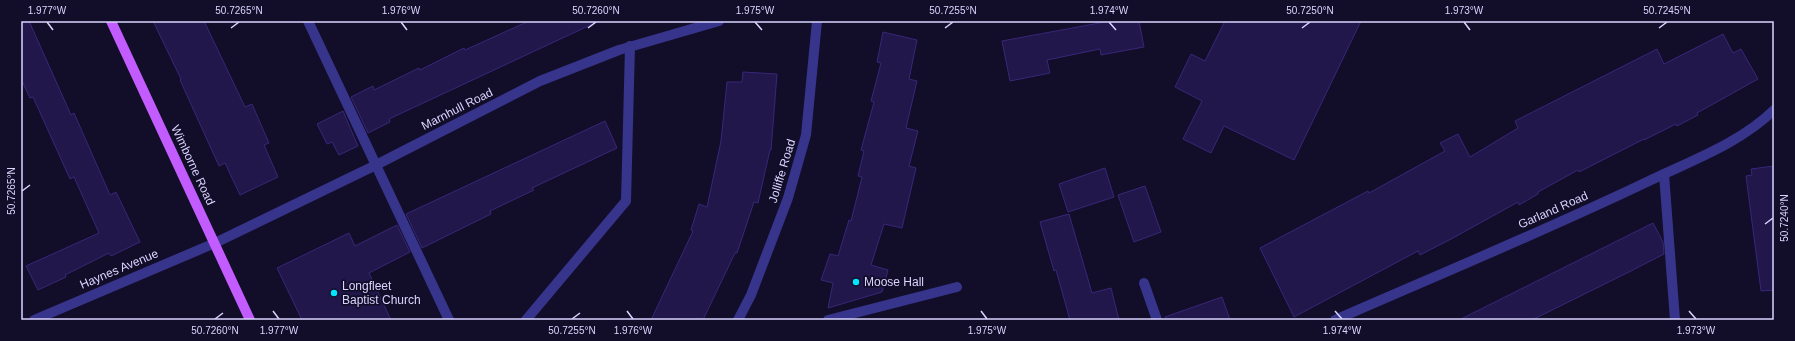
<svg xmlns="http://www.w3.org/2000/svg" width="1795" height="341" font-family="Arial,sans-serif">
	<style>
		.building { fill: #22174b; stroke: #382779 }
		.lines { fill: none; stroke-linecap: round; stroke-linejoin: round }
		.minor { stroke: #37348c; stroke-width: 10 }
		.major { stroke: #c25cff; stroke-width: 10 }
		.ticks { fill: none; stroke: #dad5ff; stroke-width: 1.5 }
		.poi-dot { fill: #01e5ff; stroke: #120d28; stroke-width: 1.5 }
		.labels { text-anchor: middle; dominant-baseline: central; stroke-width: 3.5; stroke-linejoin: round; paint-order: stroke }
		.street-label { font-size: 12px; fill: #dad5ff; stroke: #120d28 }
		.poi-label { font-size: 12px; fill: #dad5ff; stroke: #120d28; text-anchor: start }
		.neatline { fill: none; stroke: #dad5ff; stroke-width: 1.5 }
		.ticks-label { font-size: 10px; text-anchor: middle; fill: #dad5ff }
	</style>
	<rect width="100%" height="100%" fill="#120d28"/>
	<g class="building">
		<path d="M 21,21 L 29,21 L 71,115 L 74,113 L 110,195 L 116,192 L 140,242 L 111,256 L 109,253 L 65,275 L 66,277 L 38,290 L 26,266 L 99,233 L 74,177 L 70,179 L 33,97 L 30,98 L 21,79 Z"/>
		<path d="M 153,21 L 204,21 L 245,107 L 252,104 L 269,143 L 264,145 L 278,177 L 240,195 L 225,163 L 219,166 L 180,80 L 181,79 Z"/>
		<path d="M 529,21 L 599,21 L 389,119 L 390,122 L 368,133 L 351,97 L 373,86 L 374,90 L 419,68 L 420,70 L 464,48 L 465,50 Z"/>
		<path d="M 1110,21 L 1139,21 L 1144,47 L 1101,55 L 1100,49 L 1047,60 L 1050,73 L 1010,81 L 1002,41 Z"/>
		<path d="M 1225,21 L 1361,21 L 1294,160 L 1224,126 L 1211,153 L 1183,139 L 1202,101 L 1175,87 L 1191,54 L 1205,61 Z"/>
		<path d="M 883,32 L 917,40 L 909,79 L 917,81 L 906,128 L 918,131 L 909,166 L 916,168 L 902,228 L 884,224 L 871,265 L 888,270 L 882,292 L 828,308 L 833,283 L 821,280 L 830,254 L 838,256 L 849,220 L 851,221 L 862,177 L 858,176 L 864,151 L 861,150 L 874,102 L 871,101 L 881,63 L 877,62 Z"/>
		<path d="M 1723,34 L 1733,53 L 1741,49 L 1758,79 L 1697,113 L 1698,115 L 1677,126 L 1676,124 L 1644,140 L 1644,139 L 1579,172 L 1578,170 L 1538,192 L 1538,194 L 1519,205 L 1518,202 L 1453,238 L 1420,255 L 1418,251 L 1294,317 L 1260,248 L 1368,191 L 1369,193 L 1445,151 L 1440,143 L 1458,134 L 1470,157 L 1518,128 L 1515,121 L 1657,49 L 1664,64 Z"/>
		<path d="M 743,72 L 777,74 L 771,150 L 770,150 L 758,203 L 754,202 L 737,253 L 735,253 L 703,320 L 651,320 L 693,231 L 691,230 L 699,204 L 707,207 L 721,141 L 727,82 L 742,82 Z"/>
		<path d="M 343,111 L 358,146 L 339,155 L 332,142 L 327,144 L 317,124 Z"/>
		<path d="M 605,121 L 617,148 L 532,188 L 534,190 L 490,211 L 491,214 L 422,248 L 406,214 Z"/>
		<path d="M 1774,166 L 1774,290 L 1761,291 L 1746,176 L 1752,175 L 1751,169 Z"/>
		<path d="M 1105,168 L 1114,197 L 1068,212 L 1059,184 Z"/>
		<path d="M 1145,186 L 1161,232 L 1134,242 L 1118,195 Z"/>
		<path d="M 1069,214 L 1092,293 L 1111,288 L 1119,320 L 1070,320 L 1056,270 L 1054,271 L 1040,222 Z"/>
		<path d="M 1653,223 L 1663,242 L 1664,254 L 1629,272 L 1532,320 L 1459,320 Z"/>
		<path d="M 397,225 L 410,252 L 369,273 L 391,320 L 302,320 L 277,268 L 349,233 L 355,246 Z"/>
		<path d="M 1222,297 L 1230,320 L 1166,320 L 1165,317 Z"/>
	</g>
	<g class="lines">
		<g class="minor">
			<path d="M 308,21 L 449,320"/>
			<path d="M 1664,174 L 1675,320"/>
			<path d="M 1144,283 L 1157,320"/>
			<path d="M 34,320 L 215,243 L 376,165 L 540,81 L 619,50 L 719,21"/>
			<path d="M 526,320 L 626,201 L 630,46"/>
			<path d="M 738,320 L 751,295 L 788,198 L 806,135 L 817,21"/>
			<path d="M 828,320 L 957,287"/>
			<path d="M 1335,320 C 1440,274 1547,230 1651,180 C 1693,160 1740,143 1774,110"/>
		</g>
		<path class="major" d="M 111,21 L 250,320"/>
	</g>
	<path class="ticks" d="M 47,22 L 53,30M 401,22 L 407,30M 755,22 L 762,30M 1109,22 L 1116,30M 1464,22 L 1470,30M 231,28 L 239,22M 588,28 L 596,22M 945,28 L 953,22M 1302,28 L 1310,22M 1659,28 L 1667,22M 22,191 L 30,185M 1765,224 L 1773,218M 273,311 L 279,319M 627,311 L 633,319M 981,311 L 987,319M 1335,311 L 1342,319M 1689,311 L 1696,319M 215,319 L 223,313M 572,319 L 580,313"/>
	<g class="poi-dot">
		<circle cx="856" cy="282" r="4"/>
		<circle cx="334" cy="293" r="4"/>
	</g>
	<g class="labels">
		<g class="street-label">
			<text transform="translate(457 109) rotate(-27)">Marnhull Road</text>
			<text transform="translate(193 165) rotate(65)">Wimborne Road</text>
			<text transform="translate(782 171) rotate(-73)">Jolliffe Road</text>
			<text transform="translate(1553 210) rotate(-24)">Garland Road</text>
			<text transform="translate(119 269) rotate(-23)">Haynes Avenue</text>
		</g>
		<g class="poi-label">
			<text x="864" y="282">Moose Hall</text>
			<text x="342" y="286">Longfleet<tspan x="342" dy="14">Baptist Church</tspan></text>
		</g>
	</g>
	<rect width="1795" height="341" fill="none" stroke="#120d28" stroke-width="44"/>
	<rect x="22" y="22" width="1751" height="297" class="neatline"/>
	<g class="ticks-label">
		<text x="47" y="14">1.977°W</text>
		<text x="239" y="14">50.7265°N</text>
		<text x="401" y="14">1.976°W</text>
		<text x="596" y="14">50.7260°N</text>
		<text x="755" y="14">1.975°W</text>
		<text x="953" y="14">50.7255°N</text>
		<text x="1109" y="14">1.974°W</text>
		<text x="1310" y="14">50.7250°N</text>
		<text x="1464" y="14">1.973°W</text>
		<text x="1667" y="14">50.7245°N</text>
		<text transform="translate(11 191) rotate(-90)" y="4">50.7265°N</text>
		<text transform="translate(1784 218) rotate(-90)" y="4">50.7240°N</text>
		<text x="215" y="334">50.7260°N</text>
		<text x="279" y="334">1.977°W</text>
		<text x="572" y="334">50.7255°N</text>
		<text x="633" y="334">1.976°W</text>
		<text x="987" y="334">1.975°W</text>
		<text x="1342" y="334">1.974°W</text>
		<text x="1696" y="334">1.973°W</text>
	</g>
</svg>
